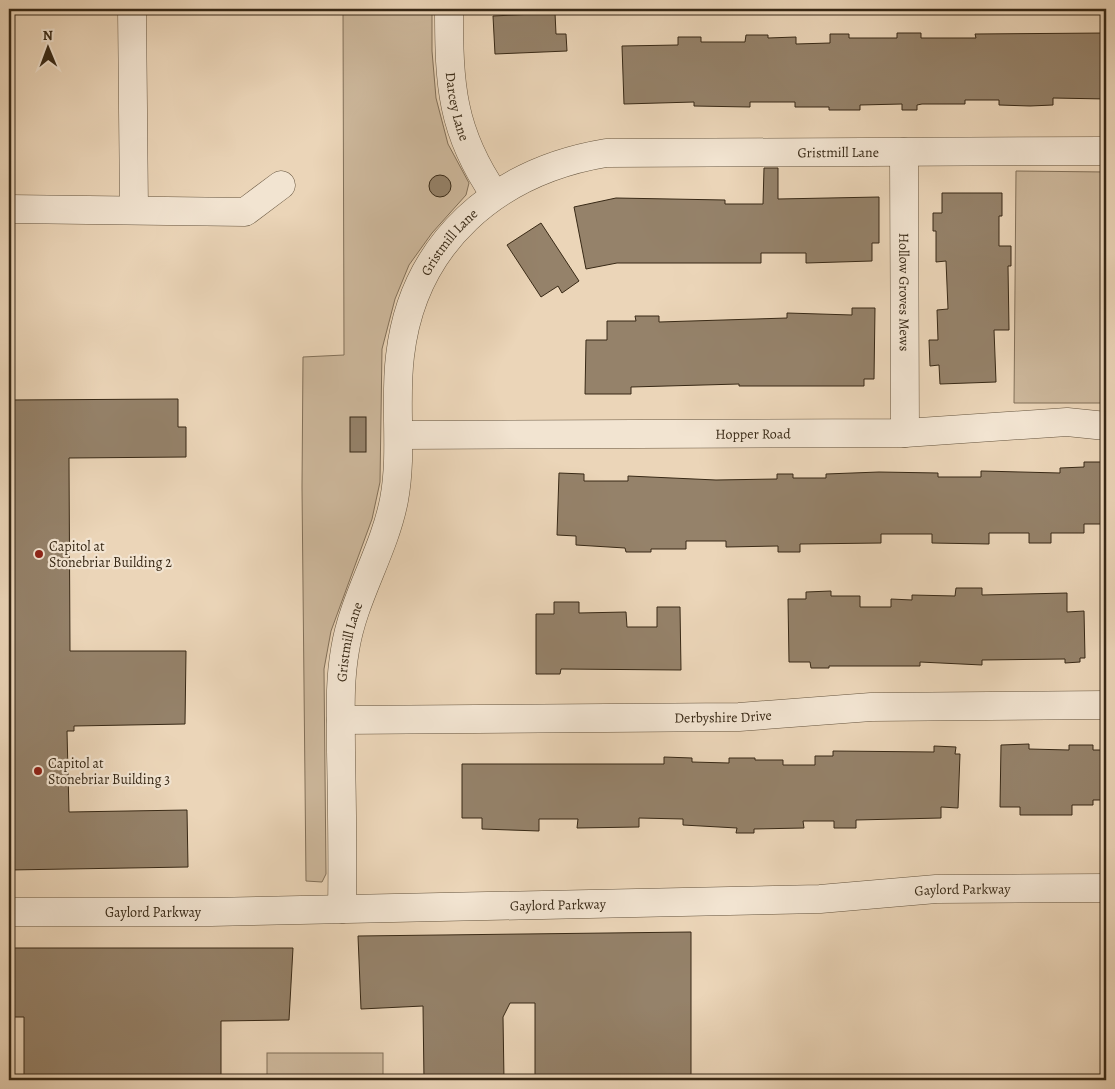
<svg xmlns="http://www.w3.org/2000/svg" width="1115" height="1089" font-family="Alegreya,serif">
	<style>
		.green { fill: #cdb89c; stroke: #827059 }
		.building { fill: #95826a; stroke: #382916 }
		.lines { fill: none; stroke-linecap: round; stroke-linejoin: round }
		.minor-casing { stroke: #65543e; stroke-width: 29 }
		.minor { stroke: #f2e4d1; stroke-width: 28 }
		.poi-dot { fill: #8f2418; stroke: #f2e4d1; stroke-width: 2 }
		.labels { text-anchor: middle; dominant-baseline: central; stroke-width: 4.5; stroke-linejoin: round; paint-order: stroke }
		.street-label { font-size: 14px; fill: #382916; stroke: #f2e4d1 }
		.poi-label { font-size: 14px; fill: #382916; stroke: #f2e4d1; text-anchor: start }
	</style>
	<rect width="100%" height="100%" fill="#ebd5b8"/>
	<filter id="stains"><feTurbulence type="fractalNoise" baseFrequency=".004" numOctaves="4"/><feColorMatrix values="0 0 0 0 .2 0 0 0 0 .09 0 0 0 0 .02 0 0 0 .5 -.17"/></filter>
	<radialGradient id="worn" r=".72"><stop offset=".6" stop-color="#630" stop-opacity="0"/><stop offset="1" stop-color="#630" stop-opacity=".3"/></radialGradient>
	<g class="green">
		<path d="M 343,9 L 432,9 L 432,51 L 436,98 L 448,144 L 469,183 L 466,195 L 432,233 L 409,265 L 395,299 L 382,349 L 380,482 L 372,519 L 331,631 L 324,669 L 326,874 L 322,882 L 306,881 L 302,487 L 303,357 L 344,355 Z"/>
		<path d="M 1016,171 L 1106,172 L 1106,403 L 1014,403 Z"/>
		<rect x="267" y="1053" width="116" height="27"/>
	</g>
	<g class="building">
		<path d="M 555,13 L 556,34 L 566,34 L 567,51 L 495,54 L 493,16 Z"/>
		<path d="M 897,33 L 921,33 L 921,38 L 976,38 L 975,34 L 1106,33 L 1106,99 L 1053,98 L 1053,105 L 1030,106 L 999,105 L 999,100 L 965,100 L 965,104 L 922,104 L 917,105 L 917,110 L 902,110 L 902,104 L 860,105 L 860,110 L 829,110 L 829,107 L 795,107 L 795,102 L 750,102 L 750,107 L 694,106 L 694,102 L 624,104 L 622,46 L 678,45 L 678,37 L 701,37 L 701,42 L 745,42 L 746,35 L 768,35 L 768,38 L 796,37 L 796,44 L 830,43 L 830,34 L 849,34 L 849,38 L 897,38 Z"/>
		<path d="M 764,168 L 778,168 L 778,199 L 879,197 L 879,243 L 872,243 L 872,261 L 806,263 L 806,253 L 761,253 L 761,263 L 617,263 L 586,269 L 574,207 L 616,198 L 725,200 L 725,204 L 763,204 Z"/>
		<circle cx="440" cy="186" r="11"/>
		<path d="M 942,193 L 1002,193 L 1002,216 L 999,216 L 999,246 L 1011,246 L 1011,266 L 1008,266 L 1009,330 L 994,330 L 996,382 L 940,384 L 939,365 L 930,366 L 929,340 L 938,340 L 937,310 L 948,309 L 946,261 L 936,262 L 936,231 L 933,231 L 933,213 L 942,213 Z"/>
		<path d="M 541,223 L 579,281 L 562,293 L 558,286 L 541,297 L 507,245 Z"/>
		<path d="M 852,308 L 875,308 L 874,379 L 864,379 L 864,386 L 739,386 L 739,384 L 631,387 L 631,394 L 585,394 L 586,340 L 607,340 L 607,321 L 636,321 L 635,316 L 659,316 L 659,322 L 787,318 L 787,313 L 852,315 Z"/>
		<path d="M 178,399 L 178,427 L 186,427 L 186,457 L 69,458 L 70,651 L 186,651 L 185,724 L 74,726 L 74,731 L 67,731 L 69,812 L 187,810 L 188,867 L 9,870 L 9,400 Z"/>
		<rect x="350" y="417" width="16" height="35"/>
		<path d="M 1084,462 L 1104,462 L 1104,524 L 1084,524 L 1084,533 L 1051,533 L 1051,543 L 1029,543 L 1029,533 L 989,533 L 989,544 L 932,543 L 932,534 L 881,534 L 881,543 L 800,544 L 800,552 L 778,552 L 778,546 L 726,547 L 726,541 L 686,541 L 686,549 L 651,549 L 651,552 L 626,552 L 625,548 L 576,545 L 576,536 L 557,535 L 559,473 L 584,474 L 584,481 L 628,481 L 628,476 L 716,480 L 777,479 L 777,474 L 793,474 L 793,478 L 826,478 L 826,474 L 879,472 L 938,473 L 938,477 L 981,477 L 981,471 L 1060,473 L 1060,468 L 1084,467 Z"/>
		<path d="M 956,588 L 982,588 L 982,595 L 1067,593 L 1067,612 L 1084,611 L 1085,658 L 1080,658 L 1080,662 L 1065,663 L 1065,659 L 982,660 L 982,665 L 920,662 L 920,666 L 829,666 L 829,668 L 811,668 L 810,662 L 789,662 L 788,599 L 806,599 L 806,592 L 831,591 L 831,596 L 860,596 L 860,607 L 891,607 L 891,599 L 912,600 L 912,595 L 955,596 Z"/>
		<path d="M 554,602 L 579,602 L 579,613 L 626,612 L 627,627 L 657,627 L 657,607 L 680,607 L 681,670 L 561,669 L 560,674 L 536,674 L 536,614 L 554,614 Z"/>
		<path d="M 1029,744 L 1029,749 L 1069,750 L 1069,745 L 1093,745 L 1093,750 L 1106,750 L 1106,800 L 1093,800 L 1093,805 L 1072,805 L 1072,815 L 1020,815 L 1020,807 L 1000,807 L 1001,745 Z"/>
		<path d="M 934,746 L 956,747 L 955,754 L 960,754 L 958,808 L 941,807 L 941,818 L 856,820 L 856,828 L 834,828 L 834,821 L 803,821 L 804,828 L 754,829 L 754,833 L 736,833 L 737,828 L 683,825 L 683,819 L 639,818 L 639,827 L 577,828 L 578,819 L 539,819 L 539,831 L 482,829 L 482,818 L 462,818 L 462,764 L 664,764 L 664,757 L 692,758 L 692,762 L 729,763 L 729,758 L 755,758 L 755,760 L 783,760 L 783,765 L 815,765 L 815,756 L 833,756 L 833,751 L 934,752 Z"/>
		<path d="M 691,932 L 691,1080 L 535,1080 L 535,1003 L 510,1003 L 503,1017 L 504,1080 L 424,1080 L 423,1006 L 361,1009 L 358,936 Z"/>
		<path d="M 9,948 L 293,948 L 289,1020 L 221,1021 L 221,1080 L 24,1080 L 24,1017 L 9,1017 Z"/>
	</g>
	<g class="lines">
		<g class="minor-casing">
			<g id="minor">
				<path d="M 132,9 L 134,209"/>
				<path id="s1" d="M 449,9 C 449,84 451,131 495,195"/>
				<path id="s2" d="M 904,152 L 905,433"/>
				<path d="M 9,209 L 245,212 L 281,185"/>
				<path id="s3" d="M 399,435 L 905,433 L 1067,422 L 1106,426"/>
				<path id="s4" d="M 341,720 L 739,717 L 871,707 L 1106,705"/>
				<path id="s5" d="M 342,909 C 343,856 342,804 341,751 C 341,717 339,684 345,650 C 353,598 384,552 394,500 C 403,452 394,404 400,356 C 413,242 497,171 606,153 L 1106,151"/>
				<path id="s6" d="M 9,912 L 211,912 L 820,899 L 936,889 L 1106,888"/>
			</g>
		</g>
		<use href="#minor" class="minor"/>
	</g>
	<g class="poi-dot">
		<circle cx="39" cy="554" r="5"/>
		<circle cx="38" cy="771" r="5"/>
	</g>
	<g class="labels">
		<g class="street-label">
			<text stroke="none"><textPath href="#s1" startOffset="98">Darcey Lane</textPath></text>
			<text stroke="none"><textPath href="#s5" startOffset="1106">Gristmill Lane</textPath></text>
			<text stroke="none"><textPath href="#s5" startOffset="688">Gristmill Lane</textPath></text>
			<text stroke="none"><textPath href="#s2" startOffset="140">Hollow Groves Mews</textPath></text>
			<text stroke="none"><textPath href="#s3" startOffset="354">Hopper Road</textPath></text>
			<text stroke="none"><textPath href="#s5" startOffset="268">Gristmill Lane</textPath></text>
			<text stroke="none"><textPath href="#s4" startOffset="382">Derbyshire Drive</textPath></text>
			<text stroke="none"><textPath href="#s6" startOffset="954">Gaylord Parkway</textPath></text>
			<text stroke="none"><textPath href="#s6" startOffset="549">Gaylord Parkway</textPath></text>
			<text stroke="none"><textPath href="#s6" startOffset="144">Gaylord Parkway</textPath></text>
		</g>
		<g class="poi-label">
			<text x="49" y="546">Capitol at<tspan x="49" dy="16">Stonebriar Building 2</tspan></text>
			<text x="48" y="763">Capitol at<tspan x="48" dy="16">Stonebriar Building 3</tspan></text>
		</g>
	</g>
	<rect width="1115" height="1089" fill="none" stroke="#ebd5b8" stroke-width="30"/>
	<rect x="10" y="10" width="1095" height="1069" fill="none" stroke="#382916" stroke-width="2.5"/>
	<rect x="15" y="15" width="1085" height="1059" fill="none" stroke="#382916"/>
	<g transform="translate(48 48) rotate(359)" stroke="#f2e4d1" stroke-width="4" paint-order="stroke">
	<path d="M0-4L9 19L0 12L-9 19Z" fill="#382916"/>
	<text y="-8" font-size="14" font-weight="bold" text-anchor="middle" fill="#382916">N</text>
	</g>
	<rect width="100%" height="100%" filter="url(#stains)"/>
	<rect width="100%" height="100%" fill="url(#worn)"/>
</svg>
